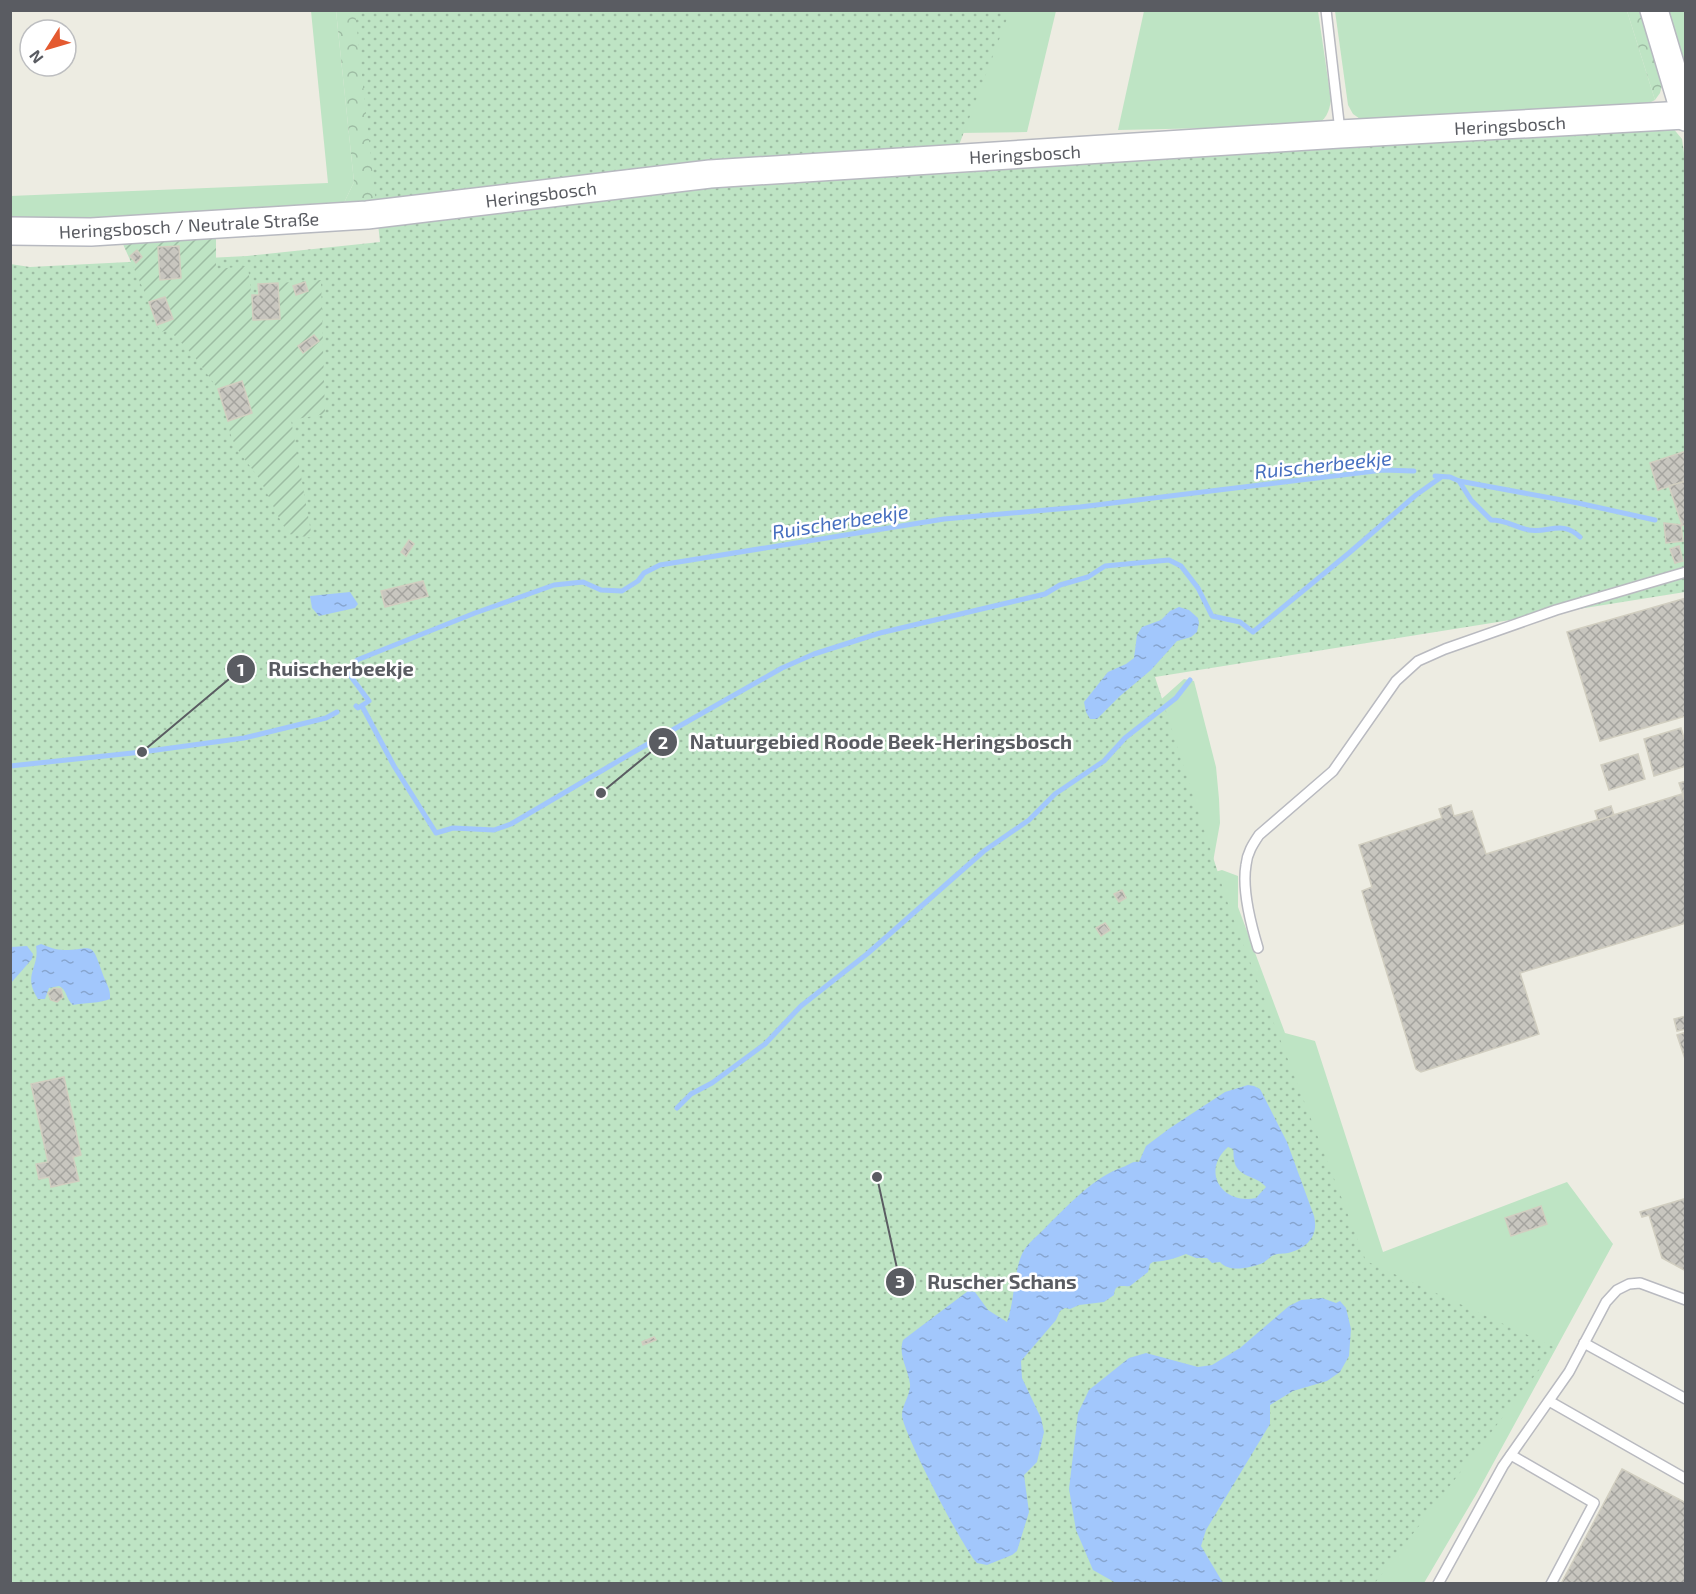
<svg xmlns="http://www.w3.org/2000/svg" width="1696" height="1594" font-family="'Exo 2',sans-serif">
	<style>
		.grass { fill: #bee4c4 }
		.forest { fill: url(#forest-crowns) }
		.park { fill: url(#park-dots) }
		.garden { fill: url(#garden-furrows) }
		.water { fill: url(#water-ripples); fill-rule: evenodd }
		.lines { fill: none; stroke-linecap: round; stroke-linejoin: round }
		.stream { stroke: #a2c7fc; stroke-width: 5 }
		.building { fill: url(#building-cross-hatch); stroke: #d1cec0; stroke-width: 1.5 }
		.lane-casing { stroke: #b9bac0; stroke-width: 12 }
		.secondary-casing { stroke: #b7b9c0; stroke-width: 30 }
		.lane { stroke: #fff; stroke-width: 9 }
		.secondary { stroke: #fff; stroke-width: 27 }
		.labels { text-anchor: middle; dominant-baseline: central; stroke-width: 5; stroke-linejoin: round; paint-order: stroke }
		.street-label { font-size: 18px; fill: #5a5c62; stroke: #fff }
		.water-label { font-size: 20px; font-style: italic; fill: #456ebf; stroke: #fff }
		.leader { fill: none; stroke: #5a5c62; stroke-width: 2 }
		.callout-dot { fill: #5a5c62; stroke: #fff; stroke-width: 2 }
		.mark-label { font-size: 18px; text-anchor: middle; font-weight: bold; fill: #fff }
		.callout-label { font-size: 20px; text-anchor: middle; font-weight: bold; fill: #5a5c62; stroke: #fff; stroke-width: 5; stroke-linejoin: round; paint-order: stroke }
	</style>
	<defs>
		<pattern id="forest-crowns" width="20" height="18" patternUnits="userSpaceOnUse" patternTransform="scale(1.5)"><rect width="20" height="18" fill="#bee4c4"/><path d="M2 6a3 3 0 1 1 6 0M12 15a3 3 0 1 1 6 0" fill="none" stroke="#9dbca3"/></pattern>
		<pattern id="park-dots" width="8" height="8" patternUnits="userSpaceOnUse" patternTransform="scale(1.5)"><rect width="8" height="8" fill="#bee4c4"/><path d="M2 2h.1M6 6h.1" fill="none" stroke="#9dbca3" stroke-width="1.8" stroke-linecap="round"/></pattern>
		<pattern id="garden-furrows" width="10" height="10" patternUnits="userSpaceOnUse" patternTransform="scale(1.5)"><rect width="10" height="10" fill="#bee4c4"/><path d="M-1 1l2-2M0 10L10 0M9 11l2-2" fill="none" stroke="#9dbca3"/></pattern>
		<pattern id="water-ripples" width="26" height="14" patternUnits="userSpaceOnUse" patternTransform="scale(1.5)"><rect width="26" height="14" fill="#a2c7fc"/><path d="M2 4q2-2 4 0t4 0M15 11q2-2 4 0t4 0" fill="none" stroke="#87a5cf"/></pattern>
		<pattern id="building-cross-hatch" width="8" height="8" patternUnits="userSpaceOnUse" patternTransform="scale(1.5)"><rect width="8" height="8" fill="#c8c6bf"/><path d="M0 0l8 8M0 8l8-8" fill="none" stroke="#a5a49f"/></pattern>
	</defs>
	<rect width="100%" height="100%" fill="#edece2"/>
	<g class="grass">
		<path d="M 311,11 L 336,11 L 354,182 L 343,205 L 90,226 L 11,222 L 10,196 L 328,183 Z"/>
		<path d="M 987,11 L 1056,11 L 1027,132 L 957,133 Z"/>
		<path d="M 1144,11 L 1318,11 L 1331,100 C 1329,113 1326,119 1315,126 L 1118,130 Z"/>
		<path d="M 1335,11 L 1627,11 L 1655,100 L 1643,106 L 1363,121 L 1353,114 L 1348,105 Z"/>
		<path d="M 1662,11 L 1685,11 L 1685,88 Z"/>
		<path d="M 1184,679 L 1194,681 L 1216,767 L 1219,799 L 1220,823 L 1211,873 L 1222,870 L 1238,876 L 1238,907 L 1285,1033 L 1315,1041 L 1383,1252 L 1567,1182 L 1613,1244 L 1477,1493 L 1424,1583 L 1245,1583 L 1156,704 Z"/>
	</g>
	<g class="forest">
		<path d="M 336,11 L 422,11 L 454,194 L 343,205 L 354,182 Z"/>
		<path d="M 1627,11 L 1645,11 L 1664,78 L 1660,93 L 1655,100 Z"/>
	</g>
	<path class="park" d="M 355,11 L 1010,11 L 948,174 L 1080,162 L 1672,127 L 1682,139 L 1686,167 L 1685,592 L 1155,677 L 1230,910 L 1366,1261 L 1556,1348 L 1375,1583 L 11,1583 L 10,264 L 30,267 L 247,256 L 380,242 Z"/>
	<path class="garden" d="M 216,236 L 216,269 L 248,266 L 254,320 L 280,318 L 278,283 L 321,280 L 325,414 L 291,420 L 312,538 L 289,534 C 276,516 270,496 258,477 C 245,458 230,445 228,421 L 252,412 L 242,382 L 218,389 L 194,356 L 171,332 L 167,330 L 161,332 L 157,325 L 173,319 L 166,297 L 149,302 L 122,242 Z"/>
	<g class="water">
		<path d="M 350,592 L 358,604 L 355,608 L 319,616 L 312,608 L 310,596 Z"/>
		<path d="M 1179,607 L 1189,610 L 1198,618 L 1199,623 L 1197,632 L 1191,637 L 1177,641 L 1151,670 L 1120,696 L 1097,719 L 1090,719 L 1086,712 L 1084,702 L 1108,672 L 1126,664 L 1134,658 L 1137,635 L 1142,627 L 1161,620 L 1170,611 Z"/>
		<path d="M 41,944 C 49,947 56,950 64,950 C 92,950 91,939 102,972 C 105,982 111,988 110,999 C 102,1003 83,1003 73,1005 C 66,1000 67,989 59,986 L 49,988 L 45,999 L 38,999 C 22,974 40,968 36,946 Z"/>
		<path d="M 27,946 L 33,954 L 32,959 L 11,983 L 11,947 Z"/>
		<path d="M 1248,1085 L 1254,1086 L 1260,1089 L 1287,1142 L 1314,1216 C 1319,1236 1307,1248 1288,1253 C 1284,1254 1278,1253 1274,1255 C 1270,1256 1267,1261 1263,1263 C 1250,1268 1229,1273 1220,1262 L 1212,1263 L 1207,1258 L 1196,1258 L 1186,1254 C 1173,1259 1167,1261 1153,1262 L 1150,1264 L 1148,1272 L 1130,1286 C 1122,1287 1115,1283 1114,1295 L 1104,1302 L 1079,1305 L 1070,1309 L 1065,1308 L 1060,1311 L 1056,1320 L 1021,1361 L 1022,1378 L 1041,1418 L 1044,1432 L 1037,1462 L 1024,1475 L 1029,1512 L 1017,1551 L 1012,1555 L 987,1565 L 977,1563 C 965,1552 902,1431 902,1415 C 902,1405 911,1394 910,1384 C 908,1368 898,1356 903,1340 L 968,1291 L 975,1292 L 988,1310 L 1007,1322 C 1015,1300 1013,1275 1022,1254 C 1027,1243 1039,1235 1047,1226 C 1070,1204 1092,1178 1123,1167 C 1130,1165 1131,1161 1139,1162 L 1146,1146 L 1170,1128 L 1225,1092 ZM 1228,1147 L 1233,1149 C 1234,1152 1233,1156 1234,1159 C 1236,1178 1257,1175 1266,1187 L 1256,1198 C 1223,1205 1200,1172 1228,1147 Z"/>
		<path d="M 1322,1298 L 1336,1303 L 1340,1301 L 1346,1308 L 1351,1329 L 1349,1356 L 1340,1372 L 1327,1381 L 1293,1391 L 1270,1405 L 1270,1424 L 1206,1530 L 1201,1546 L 1223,1583 L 1116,1583 L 1093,1570 L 1076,1530 L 1069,1489 L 1078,1413 L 1089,1390 L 1129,1358 L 1146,1353 L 1198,1367 L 1212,1365 L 1240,1348 L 1289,1306 L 1301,1300 Z"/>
	</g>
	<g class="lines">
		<g class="stream">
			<path d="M 1435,476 L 1450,477 L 1459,481 L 1471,500 L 1491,520 C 1507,520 1514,527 1529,530 C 1549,533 1562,520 1580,537"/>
			<path d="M 1459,481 L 1578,503 L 1655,520"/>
			<path d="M 356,706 L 358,708 L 369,701 L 349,674 L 357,660 L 475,613 L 554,585 L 583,582 L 601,590 L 622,591 L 638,581 L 644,573 L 660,565 L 944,519 L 1080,507 L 1383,470 L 1414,471"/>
			<path d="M 362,706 L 394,766 L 436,833 L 453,828 L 494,830 L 511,824 L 632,753 L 782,668 L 814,654 L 880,633 L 1045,594 L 1060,585 L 1088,577 L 1105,566 L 1169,560 L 1181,566 L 1198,588 L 1212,616 L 1240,622 L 1253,632 L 1349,553 L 1416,495 L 1440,478"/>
			<path d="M 10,766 L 142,752 L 244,738 L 326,718 L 337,712"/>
			<path d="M 677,1108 L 691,1094 L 712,1083 L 765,1044 L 801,1006 L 867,954 L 984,851 L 1029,820 L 1055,794 L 1104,761 L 1125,738 L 1176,698 L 1190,680"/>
		</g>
	</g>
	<g class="building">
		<path d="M 179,246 L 181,278 L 160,280 L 158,247 Z"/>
		<path d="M 137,250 L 142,257 L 136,263 L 130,256 Z"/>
		<path d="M 305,282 L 308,291 L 296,295 L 293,286 Z"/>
		<path d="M 278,283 L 280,319 L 253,320 L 252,295 L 259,295 L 258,284 Z"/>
		<path d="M 165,297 L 173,319 L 157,325 L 149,302 Z"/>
		<path d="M 314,335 L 319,341 L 303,353 L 298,346 Z"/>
		<path d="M 242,381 L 252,413 L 228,421 L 218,389 Z"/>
		<path d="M 1686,451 L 1686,481 L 1658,490 L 1650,463 Z"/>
		<path d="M 1686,481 L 1686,526 L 1682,525 L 1669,486 Z"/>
		<path d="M 1664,523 L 1681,525 L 1683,541 L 1666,543 Z"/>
		<path d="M 409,540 L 414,544 L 406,556 L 401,552 Z"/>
		<path d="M 1679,546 L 1683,561 L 1675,563 L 1670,549 Z"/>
		<path d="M 423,581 L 428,596 L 385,607 L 381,591 Z"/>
		<path d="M 1686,598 L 1686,716 L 1600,741 L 1567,632 Z"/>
		<path d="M 1681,728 L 1686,745 L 1686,766 L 1654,776 L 1644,739 Z"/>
		<path d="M 1638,754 L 1645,779 L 1609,790 L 1601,765 Z"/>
		<path d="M 1686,781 L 1686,797 L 1684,797 L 1679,783 Z"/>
		<path d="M 1682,794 L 1686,805 L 1686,923 L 1520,973 L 1539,1034 L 1421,1072 L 1416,1069 L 1362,891 L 1372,887 L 1359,845 L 1442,818 L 1439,809 L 1451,805 L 1454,816 L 1472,811 L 1486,854 Z"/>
		<path d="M 1611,806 L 1614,815 L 1598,820 L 1595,811 Z"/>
		<path d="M 1122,890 L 1126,898 L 1119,902 L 1114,894 Z"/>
		<path d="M 1105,923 L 1110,930 L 1101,936 L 1096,928 Z"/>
		<path d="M 54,988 L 61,989 L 63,997 L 57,1002 L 51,1000 L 48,993 Z"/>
		<path d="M 1686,1016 L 1686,1029 L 1677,1031 L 1674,1019 Z"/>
		<path d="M 1686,1032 L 1686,1062 L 1677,1035 Z"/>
		<path d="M 64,1077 L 81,1155 L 73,1157 L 79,1181 L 51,1187 L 49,1177 L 39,1179 L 36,1164 L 48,1162 L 31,1084 Z"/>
		<path d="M 1684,1199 L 1686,1204 L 1686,1271 L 1662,1258 L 1649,1215 L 1642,1217 L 1640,1212 Z"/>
		<path d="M 1541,1206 L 1547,1224 L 1511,1236 L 1505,1218 Z"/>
		<path d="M 654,1337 L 656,1340 L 643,1345 L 642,1342 Z"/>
		<path d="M 1622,1469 L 1686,1503 L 1686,1584 L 1561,1584 Z"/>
	</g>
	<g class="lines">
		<g class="lane-casing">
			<g id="lane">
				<path d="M 1326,10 L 1340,131"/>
				<path d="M 1258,948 C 1251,925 1242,888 1246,865 C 1247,853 1253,844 1259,835 L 1333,771 L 1396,681 L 1418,661 L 1445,649 L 1556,610 L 1686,572"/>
				<path d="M 1584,1343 L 1686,1399"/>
				<path d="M 1549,1401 L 1686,1479"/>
				<path d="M 1511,1455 L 1594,1503 L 1551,1584"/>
				<path d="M 1438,1584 L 1503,1466 L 1569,1372 L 1606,1302 L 1617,1290 L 1629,1284 L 1640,1283 L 1686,1300"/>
			</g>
		</g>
		<g class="secondary-casing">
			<g id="secondary">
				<path d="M 1654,10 L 1686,117"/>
				<path d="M 10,231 L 91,232 L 367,215 L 710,174 L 1340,134 L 1685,115"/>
			</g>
		</g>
		<use href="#lane" class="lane"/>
		<use href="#secondary" class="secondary"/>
	</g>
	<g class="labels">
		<g class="street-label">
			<text transform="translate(1510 125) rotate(-3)">Heringsbosch</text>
			<text transform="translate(1025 154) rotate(-3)">Heringsbosch</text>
			<text transform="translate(541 194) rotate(-7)">Heringsbosch</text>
			<text transform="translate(189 225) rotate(-3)">Heringsbosch / Neutrale Straße</text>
		</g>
		<g class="water-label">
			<text transform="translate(1323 464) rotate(-6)">Ruischerbeekje</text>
			<text transform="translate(840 521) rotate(-9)">Ruischerbeekje</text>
		</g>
	</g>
	<path class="leader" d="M142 752L241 669M601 793L663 742M877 1177L900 1282"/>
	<g class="callout-dot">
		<circle cx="142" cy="752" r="6"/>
		<circle cx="601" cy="793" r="6"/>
		<circle cx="877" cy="1177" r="6"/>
		<circle cx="241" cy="669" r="15"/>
		<circle cx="663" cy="742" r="15"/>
		<circle cx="900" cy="1282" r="15"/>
	</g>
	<g class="mark-label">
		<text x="241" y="676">1</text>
		<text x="663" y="749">2</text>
		<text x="900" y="1288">3</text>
	</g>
	<g class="callout-label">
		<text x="341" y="676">Ruischerbeekje</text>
		<text x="881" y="749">Natuurgebied Roode Beek-Heringsbosch</text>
		<text x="1002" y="1289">Ruscher Schans</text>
	</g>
	<rect width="1696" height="1594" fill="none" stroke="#5a5c62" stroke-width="24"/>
	<g transform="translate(48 48) rotate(233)"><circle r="28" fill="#ffffff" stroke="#bdbec0" stroke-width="1.5"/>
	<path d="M0-4.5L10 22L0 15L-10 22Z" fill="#e45a30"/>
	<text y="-9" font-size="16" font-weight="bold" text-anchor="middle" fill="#5a5c62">N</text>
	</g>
</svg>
